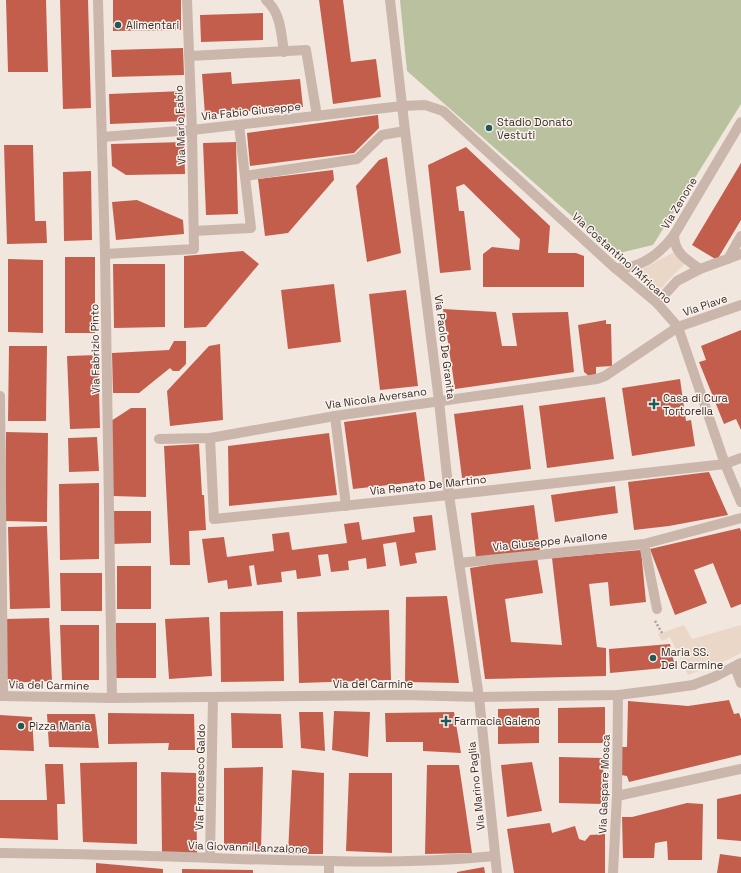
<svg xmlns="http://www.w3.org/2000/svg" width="741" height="873" font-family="'Space Grotesk',sans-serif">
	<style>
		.green { fill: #b9c19f }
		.plaza { fill: #ead7c7 }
		.building { fill: #c35e4d }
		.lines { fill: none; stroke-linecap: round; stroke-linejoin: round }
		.path { stroke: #b6a095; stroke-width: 2.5; stroke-dasharray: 2 2; stroke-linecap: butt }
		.pedestrian { stroke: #cbb6ab; stroke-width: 10 }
		.minor { stroke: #cbb6ab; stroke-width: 10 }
		.tertiary { stroke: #cbb6ab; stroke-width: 10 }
		.poi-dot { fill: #205958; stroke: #faf2ec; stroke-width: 1.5 }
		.labels { text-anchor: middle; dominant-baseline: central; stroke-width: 3; stroke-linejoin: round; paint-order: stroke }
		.poi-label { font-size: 11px; fill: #392d2a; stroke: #faf2ec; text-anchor: start }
		.street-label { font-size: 11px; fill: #392d2a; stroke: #faf2ec }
	</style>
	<rect width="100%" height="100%" fill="#f2e7df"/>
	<path class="green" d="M 400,0 L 741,0 L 741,104 L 653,245 L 615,254 L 407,71 Z"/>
	<g class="plaza">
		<path d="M 674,252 L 684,263 L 684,265 L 674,274 L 657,293 L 653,294 L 637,278 L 637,272 Z"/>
		<path d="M 684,625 L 692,639 L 741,625 L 741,653 L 725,661 L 688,675 L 670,637 L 662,641 L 658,634 Z"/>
	</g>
	<g class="building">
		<path d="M 6,0 L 46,0 L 48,72 L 8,72 Z"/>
		<path d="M 60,0 L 88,0 L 91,108 L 63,109 Z"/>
		<path d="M 113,0 L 181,0 L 181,30 L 113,31 Z"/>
		<path d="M 319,0 L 343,0 L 351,62 L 376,59 L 381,97 L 333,104 Z"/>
		<path d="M 263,13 L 263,40 L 201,42 L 200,15 Z"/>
		<path d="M 183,48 L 184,75 L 112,77 L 111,50 Z"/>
		<path d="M 231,72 L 232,84 L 300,79 L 303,107 L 205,115 L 202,74 Z"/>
		<path d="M 184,91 L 185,121 L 110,124 L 109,94 Z"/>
		<path d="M 378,115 L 379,128 L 354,153 L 250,166 L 247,133 Z"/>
		<path d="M 184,142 L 185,174 L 126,175 L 112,166 L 111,144 Z"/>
		<path d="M 236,142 L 238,214 L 206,215 L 203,143 Z"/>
		<path d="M 4,145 L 33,145 L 35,221 L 46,221 L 47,243 L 7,244 Z"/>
		<path d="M 466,147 L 550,226 L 548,253 L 576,253 L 584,256 L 584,287 L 483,287 L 483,254 L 492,247 L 519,250 L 520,239 L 464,184 L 456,187 L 459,211 L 464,211 L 471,270 L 440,273 L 428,165 Z"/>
		<path d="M 387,157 L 401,253 L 367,262 L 356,186 L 379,160 Z"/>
		<path d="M 741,163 L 741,220 L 717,260 L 692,245 Z"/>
		<path d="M 333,170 L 334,180 L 288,233 L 265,236 L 258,179 Z"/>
		<path d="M 91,171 L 92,240 L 64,241 L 63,172 Z"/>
		<path d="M 137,200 L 183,220 L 184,234 L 116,240 L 112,202 Z"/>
		<path d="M 243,251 L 259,264 L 206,327 L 184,328 L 184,256 Z"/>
		<rect x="65" y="257" width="30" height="76"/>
		<path d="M 8,259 L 43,260 L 43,333 L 8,332 Z"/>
		<path d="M 113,264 L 165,264 L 165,327 L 114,328 Z"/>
		<path d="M 334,284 L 341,342 L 288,349 L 281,290 Z"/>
		<path d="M 406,290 L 418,386 L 380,390 L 369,294 Z"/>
		<path d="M 443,309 L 496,312 L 502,346 L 517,346 L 512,313 L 568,312 L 574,372 L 455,389 Z"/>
		<path d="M 606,320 L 606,324 L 611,324 L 612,366 L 596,367 L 596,374 L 589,376 L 584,372 L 578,325 Z"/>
		<path d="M 741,330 L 741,430 L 736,419 L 724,424 L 699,362 L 706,360 L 701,346 Z"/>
		<path d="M 174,341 L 186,341 L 186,364 L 179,371 L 173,371 L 170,368 L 139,393 L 113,393 L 112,353 L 169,350 Z"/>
		<path d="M 220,344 L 223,420 L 170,426 L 167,391 L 209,346 Z"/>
		<path d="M 9,346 L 47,346 L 46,421 L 8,421 Z"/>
		<path d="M 98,355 L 100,428 L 70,429 L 67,356 Z"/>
		<path d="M 680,379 L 686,421 L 691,420 L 695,446 L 632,456 L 622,388 Z"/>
		<path d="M 605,397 L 614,459 L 547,468 L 539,406 Z"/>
		<path d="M 523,405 L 531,469 L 462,478 L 454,414 Z"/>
		<path d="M 131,408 L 146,408 L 146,497 L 113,496 L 111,421 Z"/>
		<path d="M 416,412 L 425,481 L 353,489 L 344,422 Z"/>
		<path d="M 6,432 L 48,433 L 47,522 L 5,521 Z"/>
		<path d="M 329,433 L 337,495 L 229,506 L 228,446 Z"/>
		<path d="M 97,437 L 99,471 L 69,472 L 68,438 Z"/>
		<path d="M 199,444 L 202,495 L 204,495 L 206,530 L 189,531 L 190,565 L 170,565 L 164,446 Z"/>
		<path d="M 709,472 L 728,515 L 669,526 L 634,530 L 628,482 Z"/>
		<path d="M 99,483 L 99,559 L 60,560 L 59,484 Z"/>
		<path d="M 615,486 L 618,513 L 555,522 L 551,495 Z"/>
		<path d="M 534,505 L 540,551 L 476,558 L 471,513 Z"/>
		<path d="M 110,511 L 151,511 L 151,543 L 110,544 Z"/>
		<path d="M 432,515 L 436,550 L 415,553 L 417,563 L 400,566 L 396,542 L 383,544 L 386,566 L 367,569 L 366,558 L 348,561 L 349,570 L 331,572 L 328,554 L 318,555 L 321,576 L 297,579 L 296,570 L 281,572 L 282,582 L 257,585 L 254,565 L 249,566 L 252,586 L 228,589 L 227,580 L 208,583 L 202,539 L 224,537 L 227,557 L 274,551 L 272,534 L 289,532 L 292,550 L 347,543 L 344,524 L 359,522 L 362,540 L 415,532 L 413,517 Z"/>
		<path d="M 47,526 L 50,608 L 10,609 L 8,527 Z"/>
		<path d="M 740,528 L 741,531 L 741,604 L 731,608 L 713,563 L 694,570 L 707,603 L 675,615 L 650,549 Z"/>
		<path d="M 641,550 L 646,602 L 610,606 L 608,582 L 589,584 L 597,647 L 606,648 L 606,676 L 485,679 L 470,568 L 537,557 L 543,593 L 505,599 L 511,642 L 562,645 L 552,558 Z"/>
		<rect x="117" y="566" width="34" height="43"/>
		<path d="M 60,573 L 102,573 L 102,611 L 61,611 Z"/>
		<path d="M 447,596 L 459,683 L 405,682 L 406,597 Z"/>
		<path d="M 389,610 L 391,680 L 299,683 L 297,612 Z"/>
		<path d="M 283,611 L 284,681 L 221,682 L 220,612 Z"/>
		<path d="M 209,617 L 212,676 L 169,679 L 165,619 Z"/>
		<path d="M 49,618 L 52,681 L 7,683 L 5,619 Z"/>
		<rect x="116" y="623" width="40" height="55"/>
		<path d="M 60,625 L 99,625 L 99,680 L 62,680 Z"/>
		<path d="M 670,644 L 675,667 L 610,673 L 609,649 Z"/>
		<path d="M 729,700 L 734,714 L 739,713 L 741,719 L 741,755 L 629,782 L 627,776 L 621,775 L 620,747 L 627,747 L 628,701 L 688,706 Z"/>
		<path d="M 605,707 L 605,743 L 558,743 L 558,708 Z"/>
		<path d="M 539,708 L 539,743 L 498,744 L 498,709 Z"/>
		<path d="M 334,711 L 370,712 L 368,757 L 332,750 Z"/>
		<path d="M 299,712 L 323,712 L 325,751 L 301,748 Z"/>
		<path d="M 454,712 L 461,753 L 423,751 L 423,742 L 386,742 L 385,713 Z"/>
		<path d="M 108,713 L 194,714 L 195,750 L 168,750 L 169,743 L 108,744 Z"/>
		<path d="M 231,713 L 281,714 L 283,748 L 232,748 Z"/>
		<path d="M 47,714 L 95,714 L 99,748 L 49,747 Z"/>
		<path d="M 0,715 L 32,717 L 34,751 L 0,750 Z"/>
		<path d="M 559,757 L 603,758 L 604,804 L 559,803 Z"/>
		<path d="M 137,762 L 137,844 L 83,842 L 80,763 Z"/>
		<path d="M 532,762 L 542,811 L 507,817 L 501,765 Z"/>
		<path d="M 45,764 L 63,764 L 65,804 L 57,804 L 58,840 L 0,838 L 0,800 L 47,800 Z"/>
		<path d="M 427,765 L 459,765 L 472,853 L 425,854 Z"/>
		<path d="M 263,767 L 261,851 L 224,850 L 224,768 Z"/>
		<path d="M 292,770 L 324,773 L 323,854 L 288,854 Z"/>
		<path d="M 161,772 L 196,773 L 197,853 L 162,852 Z"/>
		<path d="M 349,773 L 392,773 L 392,853 L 346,851 Z"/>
		<path d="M 741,794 L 741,841 L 717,839 L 717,799 Z"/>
		<path d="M 687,803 L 703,804 L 702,860 L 668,860 L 667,841 L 655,843 L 654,858 L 623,858 L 622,817 L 632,817 Z"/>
		<path d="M 550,823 L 552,833 L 575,826 L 579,839 L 585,841 L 590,835 L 605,834 L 605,873 L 514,873 L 507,829 Z"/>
		<path d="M 720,854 L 741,857 L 741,873 L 717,873 Z"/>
		<path d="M 96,863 L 163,869 L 163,873 L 96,873 Z"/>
		<path d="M 484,867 L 485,873 L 457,873 L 457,872 Z"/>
		<path d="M 182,869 L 253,870 L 253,873 L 182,873 Z"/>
	</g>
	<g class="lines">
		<path class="path" d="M 655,621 L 662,633"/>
		<path class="pedestrian" d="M 210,438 L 214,519"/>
		<g class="minor">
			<path d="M 98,0 L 105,254 L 112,698"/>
			<path d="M 266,0 C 281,13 281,33 284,52"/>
			<path d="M 190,56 L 306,50 L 317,116"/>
			<path d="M 102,137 L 192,130 L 402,106 L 425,105 L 443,111 L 615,268 L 657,303 L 678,327 L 725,464 L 741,502"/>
			<path d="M 245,176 L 357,159 L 382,135 L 405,131"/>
			<path d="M 194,231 L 251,228 L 239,125"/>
			<path d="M 674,235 C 674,253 687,260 700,269"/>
			<path d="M 105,254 L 194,249 L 192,130 L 187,0"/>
			<path d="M 728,259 L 741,236"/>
			<path d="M 615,268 C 639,270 660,254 674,235 L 741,122"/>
			<path d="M 657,303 L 677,281 L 700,269 L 741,254"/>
			<path d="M 0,396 L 3,696"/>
			<path d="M 335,416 L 346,506"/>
			<path d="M 159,439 L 210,438 L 335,416 L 597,379 L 605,376 L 678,327 L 741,305"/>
			<path d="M 214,519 L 449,495 L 725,464 L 741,458"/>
			<path d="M 644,544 L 657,609"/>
			<path d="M 459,563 L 644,544 L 741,518"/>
			<path d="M 0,696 L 112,698 L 405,695 L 479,697"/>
			<path d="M 617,796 L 741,769"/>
			<path d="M 0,853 C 70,854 141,855 211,858 C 306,861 401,865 495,856"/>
			<path d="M 210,857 L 213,697"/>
			<path d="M 329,862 L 329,873"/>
			<path d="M 613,873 L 617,796 L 618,695"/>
		</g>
		<g class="tertiary">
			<path d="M 390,0 L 405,131 L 439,401 L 449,495 L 479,697 L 497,873"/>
			<path d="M 735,667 L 741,683"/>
			<path d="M 479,697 L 618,695 L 658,690 L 693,685 L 714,677 L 741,663"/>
		</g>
	</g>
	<g class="poi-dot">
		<circle cx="118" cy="25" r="4"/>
		<circle cx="489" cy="128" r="4"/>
		<path d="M652 398h4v4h4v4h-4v4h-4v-4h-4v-4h4z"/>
		<circle cx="653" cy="658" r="4"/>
		<path d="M444 715h4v4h4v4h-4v4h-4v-4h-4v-4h4z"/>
		<circle cx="21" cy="726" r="4"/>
	</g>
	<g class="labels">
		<g class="poi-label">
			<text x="126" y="25">Alimentari</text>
			<text x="497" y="122">Stadio Donato<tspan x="497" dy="13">Vestuti</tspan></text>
			<text x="663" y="398">Casa di Cura<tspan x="663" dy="13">Tortorella</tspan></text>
			<text x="661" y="652">Maria SS.<tspan x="661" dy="13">Del Carmine</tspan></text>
			<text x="454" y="721">Farmacia Galeno</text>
			<text x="29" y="726">Pizza Mania</text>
		</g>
		<g class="street-label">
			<text transform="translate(251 111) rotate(-6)">Via Fabio Giuseppe</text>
			<text transform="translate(180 125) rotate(-92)">Via Mario Fabio</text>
			<text transform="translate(679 203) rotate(-59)">Via Zenone</text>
			<text transform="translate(622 258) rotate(42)">Via Costantino l'Africano</text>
			<text transform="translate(705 305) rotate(-19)">Via Piave</text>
			<text transform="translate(445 347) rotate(83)">Via Paolo De Granita</text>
			<text transform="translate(95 349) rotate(-91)">Via Fabrizio Pinto</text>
			<text transform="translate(376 398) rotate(-8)">Via Nicola Aversano</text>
			<text transform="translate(428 485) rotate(-6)">Via Renato De Martino</text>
			<text transform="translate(550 541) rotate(-6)">Via Giuseppe Avallone</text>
			<text x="373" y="684">Via del Carmine</text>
			<text transform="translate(49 685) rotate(1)">Via del Carmine</text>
			<text transform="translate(200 777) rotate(-89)">Via Francesco Galdo</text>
			<text transform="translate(604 784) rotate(-88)">Via Gaspare Mosca</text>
			<text transform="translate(476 786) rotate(-96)">Via Marino Paglia</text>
			<text transform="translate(248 847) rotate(2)">Via Giovanni Lanzalone</text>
		</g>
	</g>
</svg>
